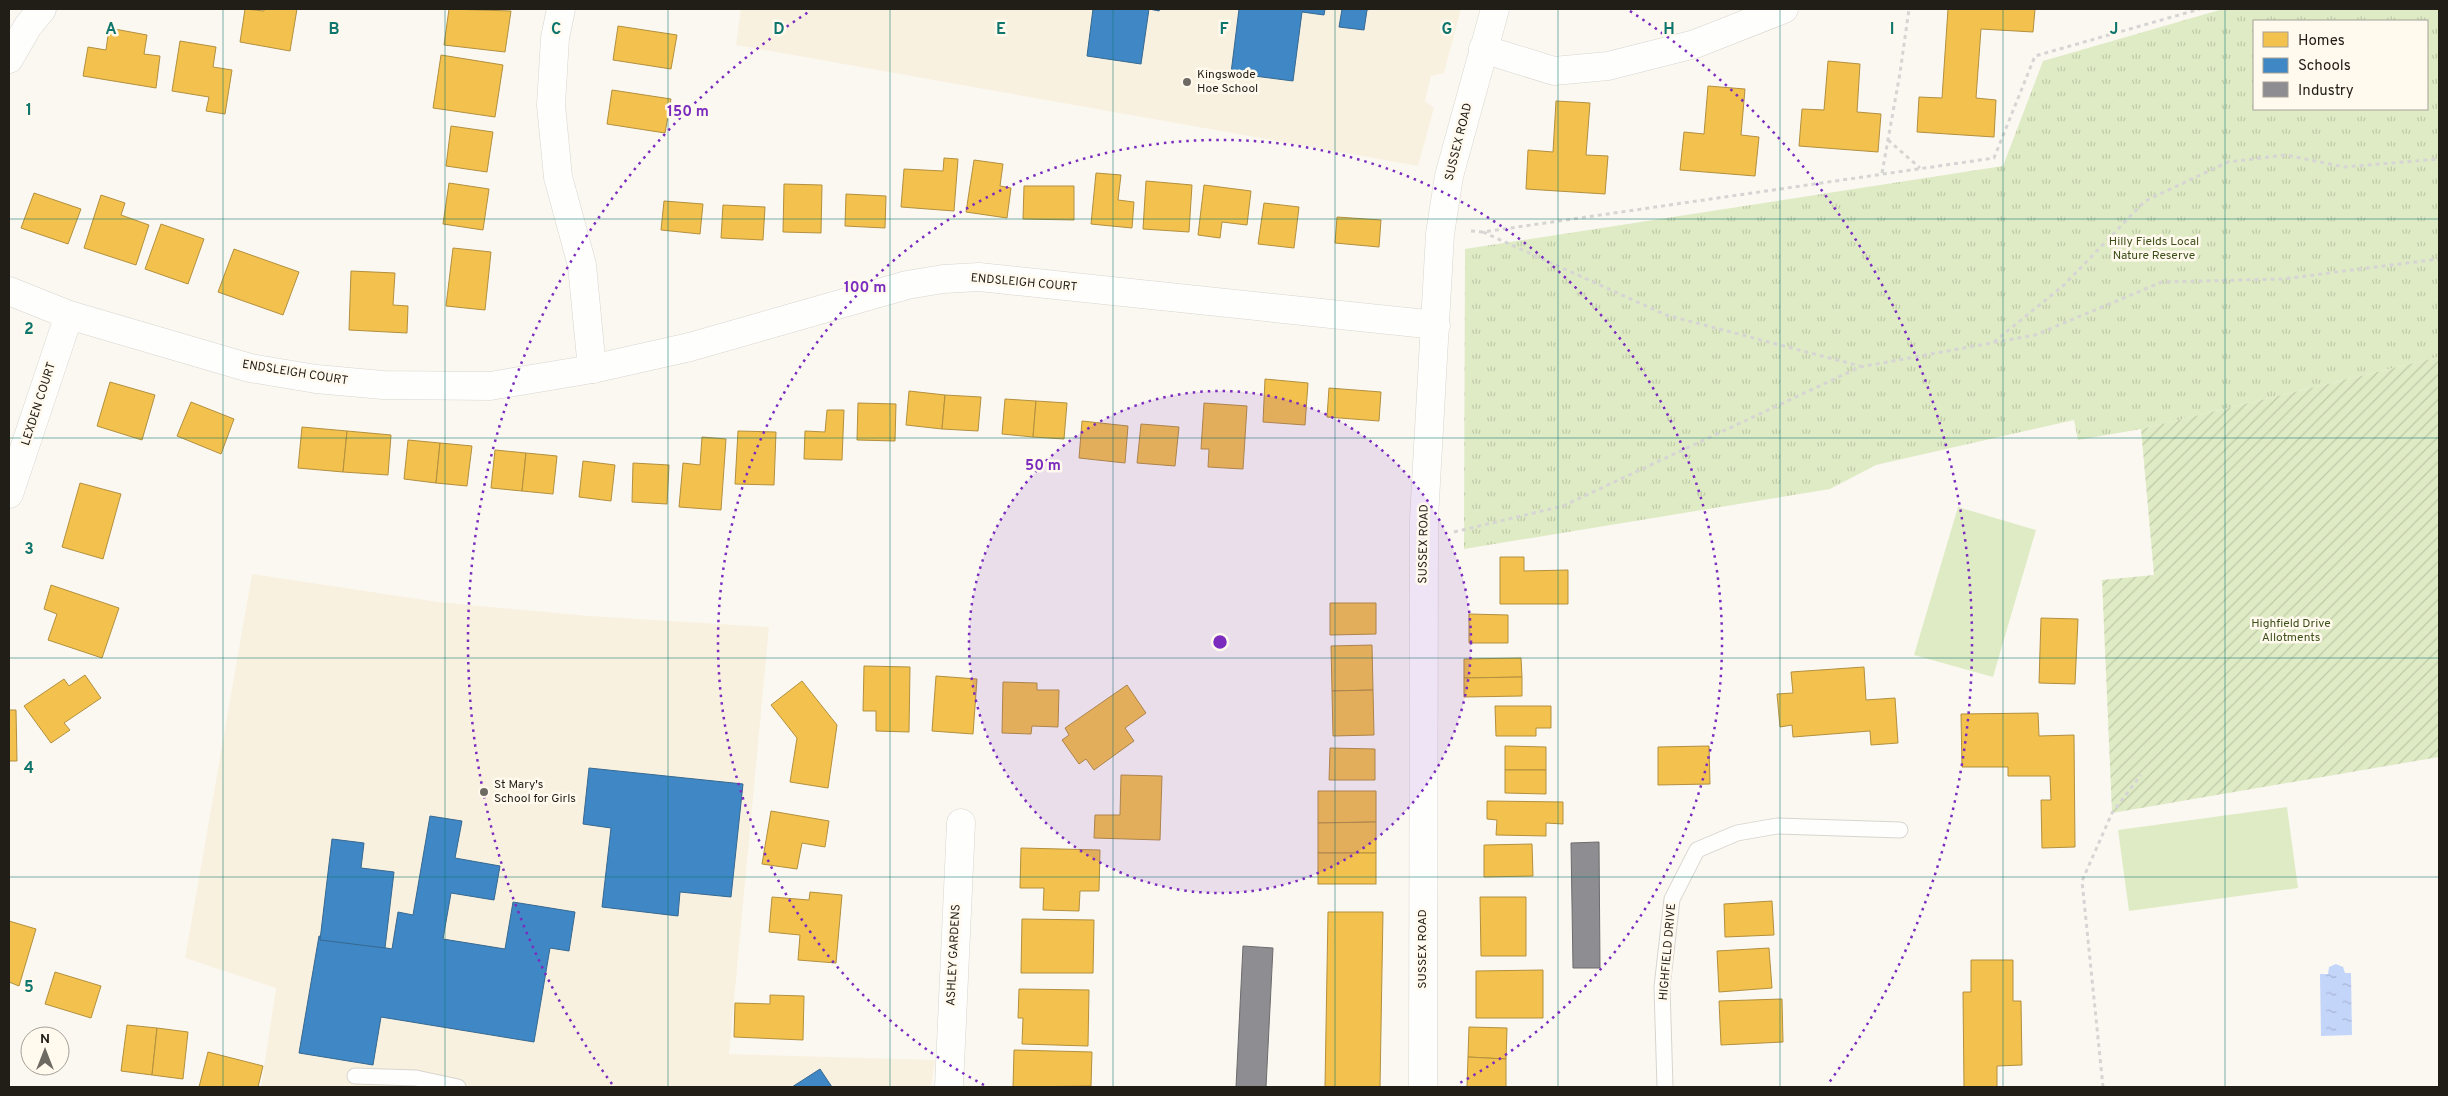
<svg xmlns="http://www.w3.org/2000/svg" width="2448" height="1096" font-family="Overpass,sans-serif">
	<style>
		.built { fill: #f9f1e0 }
		.park { fill: url(#park-tufts); fill-rule: evenodd }
		.garden { fill: url(#garden-furrows) }
		.pitch { fill: #dfebc5 }
		.water { fill: url(#water-ripples) }
		.homes { fill: #f2c14e; stroke: #b3903e }
		.schools { fill: #3f88c5; stroke: #366891 }
		.industry { fill: #8d8d92; stroke: #6d6c6d }
		.lines { fill: none; stroke-linecap: round; stroke-linejoin: round }
		.service-casing { stroke: #d8d5ce; stroke-width: 17 }
		.minor-casing { stroke: #d8d5ce; stroke-width: 29 }
		.path { stroke: #d6d5d3; stroke-width: 3; stroke-dasharray: 4 4; stroke-linecap: butt }
		.service { stroke: #fefefd; stroke-width: 15 }
		.minor { stroke: #fefefd; stroke-width: 28 }
		.grid { fill: none; stroke: #0f766e; stroke-width: 1; stroke-opacity: 0.55 }
		.ring { fill: none; stroke: #7b2cbf; stroke-width: 2.5; stroke-dasharray: 2.5 5 }
		.poi-dot { fill: #6d6a64; stroke: #fff9ee; stroke-width: 2 }
		.labels { text-anchor: middle; dominant-baseline: central; stroke-width: 5; stroke-linejoin: round; paint-order: stroke }
		.poi-label { font-size: 12px; fill: #211e17; stroke: #fff9ee; text-anchor: start }
		.street-label { font-size: 12px; fill: #211e17; stroke: #fff9ee }
		.park-label { font-size: 12px; fill: #3e501a; stroke: #fff9ee }
		.grid-label { font-size: 16px; text-anchor: middle; font-weight: bold; fill: #0f766e; stroke: #fff9ee; stroke-width: 5; stroke-linejoin: round; paint-order: stroke }
		.centre { fill: #7b2cbf; stroke: #fff9ee; stroke-width: 2.5 }
		.ring-label { font-size: 15px; text-anchor: middle; font-weight: bold; fill: #7b2cbf; stroke: #fff9ee; stroke-width: 5; stroke-linejoin: round; paint-order: stroke }
	</style>
	<defs>
		<pattern id="park-tufts" width="24" height="20" patternUnits="userSpaceOnUse" patternTransform="scale(1.25)"><rect width="24" height="20" fill="#dfebc5"/><path d="M3 7l-1-3M5 7V3M7 7l1-3M15 17l-1-3M17 17v-4M19 17l1-3" fill="none" stroke="#bfc9a8"/></pattern>
		<pattern id="garden-furrows" width="10" height="10" patternUnits="userSpaceOnUse" patternTransform="scale(1.25)"><rect width="10" height="10" fill="#dfebc5"/><path d="M-1 1l2-2M0 10L10 0M9 11l2-2" fill="none" stroke="#bfc9a8"/></pattern>
		<pattern id="water-ripples" width="26" height="14" patternUnits="userSpaceOnUse" patternTransform="scale(1.25)"><rect width="26" height="14" fill="#c4d5fa"/><path d="M2 4q2-2 4 0t4 0M15 11q2-2 4 0t4 0" fill="none" stroke="#a8b6d6"/></pattern>
	</defs>
	<rect width="100%" height="100%" fill="#fbf8f2"/>
	<g class="built">
		<path d="M 741,9 L 1461,9 L 1444,73 L 1431,76 L 1425,101 L 1434,108 L 1418,166 L 736,45 Z"/>
		<path d="M 252,574 L 438,602 L 590,616 L 769,627 L 729,1054 L 935,1060 L 931,1087 L 261,1087 L 276,988 L 185,958 Z"/>
	</g>
	<path class="park" d="M 2223,9 L 2439,9 L 2439,357 L 2141,429 L 2078,440 L 2074,420 L 1876,465 L 1830,489 L 1464,549 L 1465,249 L 2003,166 L 2043,61 ZM 2254,21 L 2427,21 L 2427,109 L 2254,109 Z"/>
	<path class="garden" d="M 2439,357 L 2439,757 L 2112,813 L 2102,580 L 2154,575 L 2141,429 Z"/>
	<g class="pitch">
		<path d="M 1958,507 L 2036,530 L 1993,677 L 1914,655 Z"/>
		<path d="M 2287,807 L 2298,888 L 2129,911 L 2118,830 Z"/>
	</g>
	<path class="water" d="M 2336,964 L 2343,967 L 2345,973 L 2351,973 L 2352,1035 L 2321,1036 L 2320,974 L 2328,974 L 2329,967 Z"/>
	<g class="homes">
		<path d="M 245,9 L 264,11 L 264,9 L 297,9 L 290,51 L 240,42 Z"/>
		<path d="M 449,9 L 511,11 L 505,52 L 444,45 Z"/>
		<path d="M 1948,9 L 2035,9 L 2033,32 L 1981,29 L 1976,98 L 1996,100 L 1994,137 L 1917,132 L 1919,97 L 1942,98 Z"/>
		<path d="M 618,26 L 677,35 L 671,69 L 613,60 Z"/>
		<path d="M 109,28 L 147,35 L 144,54 L 160,56 L 156,88 L 83,76 L 88,47 L 106,50 Z"/>
		<path d="M 180,41 L 216,47 L 213,67 L 232,70 L 225,114 L 206,111 L 209,97 L 172,91 Z"/>
		<path d="M 441,55 L 503,65 L 495,117 L 433,108 Z"/>
		<path d="M 1828,61 L 1860,64 L 1857,112 L 1881,114 L 1878,152 L 1799,146 L 1802,109 L 1824,110 Z"/>
		<path d="M 1708,86 L 1745,89 L 1741,135 L 1759,137 L 1755,176 L 1680,170 L 1684,132 L 1704,134 Z"/>
		<path d="M 612,90 L 671,99 L 665,133 L 607,124 Z"/>
		<path d="M 1556,101 L 1590,103 L 1586,155 L 1608,156 L 1605,194 L 1526,189 L 1528,150 L 1553,152 Z"/>
		<path d="M 451,126 L 493,132 L 487,172 L 446,166 Z"/>
		<path d="M 944,158 L 958,159 L 954,211 L 901,207 L 904,169 L 943,171 Z"/>
		<path d="M 974,160 L 1003,164 L 1000,186 L 1011,188 L 1007,218 L 966,212 Z"/>
		<path d="M 1096,173 L 1121,175 L 1118,200 L 1134,202 L 1132,228 L 1091,224 Z"/>
		<path d="M 1146,181 L 1192,185 L 1189,232 L 1143,229 Z"/>
		<path d="M 449,183 L 489,189 L 483,230 L 443,224 Z"/>
		<path d="M 784,184 L 822,185 L 821,233 L 783,232 Z"/>
		<path d="M 1204,185 L 1251,191 L 1247,225 L 1222,222 L 1220,238 L 1198,235 Z"/>
		<path d="M 1024,186 L 1074,186 L 1074,220 L 1023,219 Z"/>
		<path d="M 34,193 L 81,209 L 68,244 L 21,228 Z"/>
		<path d="M 846,194 L 886,196 L 885,228 L 845,226 Z"/>
		<path d="M 101,195 L 125,203 L 121,215 L 149,225 L 136,265 L 84,248 Z"/>
		<path d="M 664,201 L 703,204 L 700,234 L 661,230 Z"/>
		<path d="M 1264,203 L 1299,207 L 1294,248 L 1258,244 Z"/>
		<path d="M 723,205 L 765,207 L 763,240 L 721,238 Z"/>
		<path d="M 1337,217 L 1381,220 L 1379,247 L 1335,243 Z"/>
		<path d="M 161,224 L 204,239 L 188,284 L 145,269 Z"/>
		<path d="M 453,248 L 491,252 L 485,310 L 446,306 Z"/>
		<path d="M 234,249 L 299,272 L 283,315 L 218,292 Z"/>
		<path d="M 351,271 L 395,273 L 393,305 L 408,306 L 407,333 L 349,330 Z"/>
		<path d="M 1265,379 L 1308,383 L 1305,425 L 1263,422 Z"/>
		<path d="M 110,382 L 155,395 L 142,440 L 97,426 Z"/>
		<path d="M 1329,388 L 1381,392 L 1379,421 L 1327,417 Z"/>
		<path d="M 909,391 L 945,395 L 942,429 L 906,425 Z"/>
		<path d="M 945,395 L 981,397 L 978,431 L 942,429 Z"/>
		<path d="M 1005,399 L 1036,401 L 1033,437 L 1002,434 Z"/>
		<path d="M 1036,401 L 1067,403 L 1064,439 L 1033,437 Z"/>
		<path d="M 191,402 L 234,419 L 221,454 L 177,436 Z"/>
		<path d="M 858,403 L 896,404 L 895,441 L 857,440 Z"/>
		<path d="M 1204,403 L 1247,406 L 1243,469 L 1208,467 L 1209,449 L 1201,449 Z"/>
		<path d="M 827,410 L 844,410 L 842,460 L 804,459 L 805,431 L 825,432 Z"/>
		<path d="M 1082,421 L 1128,426 L 1125,463 L 1079,458 Z"/>
		<path d="M 1141,424 L 1179,427 L 1175,466 L 1137,463 Z"/>
		<path d="M 302,427 L 347,431 L 343,472 L 298,468 Z"/>
		<path d="M 347,431 L 391,435 L 388,475 L 343,472 Z"/>
		<path d="M 738,431 L 776,432 L 774,485 L 735,484 Z"/>
		<path d="M 702,437 L 726,439 L 721,510 L 679,507 L 683,463 L 700,465 Z"/>
		<path d="M 408,440 L 440,443 L 436,483 L 404,479 Z"/>
		<path d="M 440,443 L 472,446 L 467,486 L 436,483 Z"/>
		<path d="M 495,450 L 526,453 L 522,491 L 491,488 Z"/>
		<path d="M 526,453 L 557,456 L 553,494 L 522,491 Z"/>
		<path d="M 583,461 L 615,465 L 611,501 L 579,497 Z"/>
		<path d="M 633,463 L 669,465 L 667,504 L 632,502 Z"/>
		<path d="M 80,483 L 121,494 L 103,559 L 62,547 Z"/>
		<path d="M 1500,557 L 1524,557 L 1524,571 L 1568,570 L 1568,604 L 1500,604 Z"/>
		<path d="M 51,585 L 119,608 L 102,658 L 48,640 L 57,614 L 44,609 Z"/>
		<path d="M 1330,603 L 1376,603 L 1376,634 L 1330,635 Z"/>
		<path d="M 1469,614 L 1508,615 L 1508,643 L 1469,643 Z"/>
		<path d="M 2041,618 L 2078,619 L 2075,684 L 2039,683 Z"/>
		<path d="M 1372,645 L 1373,690 L 1332,691 L 1331,646 Z"/>
		<path d="M 1521,658 L 1522,677 L 1464,678 L 1464,659 Z"/>
		<path d="M 864,666 L 910,667 L 909,732 L 876,731 L 876,711 L 863,711 Z"/>
		<path d="M 1864,667 L 1866,700 L 1895,698 L 1898,743 L 1871,745 L 1870,731 L 1793,737 L 1792,725 L 1780,727 L 1777,694 L 1793,693 L 1791,672 Z"/>
		<path d="M 85,675 L 101,698 L 64,723 L 70,730 L 51,743 L 24,706 L 64,679 L 69,686 Z"/>
		<path d="M 936,676 L 977,679 L 973,734 L 932,731 Z"/>
		<path d="M 1522,677 L 1522,696 L 1464,697 L 1464,678 Z"/>
		<path d="M 802,681 L 837,725 L 828,788 L 790,782 L 797,738 L 771,705 Z"/>
		<path d="M 1003,682 L 1037,683 L 1037,690 L 1059,690 L 1058,727 L 1032,726 L 1031,734 L 1002,733 Z"/>
		<path d="M 1127,685 L 1146,713 L 1125,728 L 1134,741 L 1094,770 L 1086,759 L 1079,764 L 1062,740 L 1069,735 L 1065,728 Z"/>
		<path d="M 1373,690 L 1374,735 L 1333,736 L 1332,691 Z"/>
		<path d="M 1495,706 L 1551,706 L 1551,728 L 1536,728 L 1536,736 L 1496,736 Z"/>
		<path d="M 9,710 L 16,710 L 17,761 L 9,761 Z"/>
		<path d="M 2038,713 L 2039,736 L 2074,735 L 2075,847 L 2042,848 L 2041,800 L 2051,800 L 2050,776 L 2008,776 L 2008,767 L 1962,767 L 1961,714 Z"/>
		<path d="M 1505,746 L 1546,747 L 1546,770 L 1505,770 Z"/>
		<path d="M 1709,746 L 1710,784 L 1658,785 L 1658,747 Z"/>
		<path d="M 1330,748 L 1375,749 L 1375,780 L 1329,780 Z"/>
		<path d="M 1505,770 L 1546,770 L 1546,794 L 1505,793 Z"/>
		<path d="M 1121,775 L 1162,776 L 1160,840 L 1094,838 L 1095,815 L 1120,815 Z"/>
		<path d="M 1318,791 L 1376,791 L 1376,822 L 1318,823 Z"/>
		<path d="M 1487,801 L 1563,802 L 1563,824 L 1546,823 L 1546,836 L 1496,835 L 1497,820 L 1487,819 Z"/>
		<path d="M 771,811 L 829,821 L 825,847 L 802,843 L 797,869 L 762,864 Z"/>
		<path d="M 1376,822 L 1376,853 L 1318,853 L 1318,823 Z"/>
		<path d="M 1532,844 L 1533,876 L 1484,877 L 1484,845 Z"/>
		<path d="M 1021,848 L 1100,850 L 1099,891 L 1080,891 L 1079,911 L 1043,910 L 1044,888 L 1020,888 Z"/>
		<rect x="1318" y="853" width="58" height="31"/>
		<path d="M 810,892 L 842,895 L 836,963 L 798,960 L 800,935 L 769,932 L 772,897 L 809,900 Z"/>
		<path d="M 1480,897 L 1526,897 L 1526,956 L 1481,956 Z"/>
		<path d="M 1772,901 L 1774,935 L 1725,937 L 1724,904 Z"/>
		<path d="M 1328,912 L 1383,912 L 1380,1087 L 1325,1087 Z"/>
		<path d="M 1022,919 L 1094,920 L 1093,973 L 1021,973 Z"/>
		<path d="M 9,921 L 36,929 L 19,986 L 9,982 Z"/>
		<path d="M 1769,948 L 1772,988 L 1719,992 L 1717,951 Z"/>
		<path d="M 1971,960 L 2013,960 L 2013,1001 L 2021,1001 L 2022,1065 L 1997,1066 L 1997,1087 L 1964,1087 L 1963,992 L 1971,992 Z"/>
		<path d="M 1543,970 L 1543,1018 L 1476,1018 L 1476,971 Z"/>
		<path d="M 55,972 L 101,986 L 91,1018 L 45,1004 Z"/>
		<path d="M 1019,989 L 1089,990 L 1088,1046 L 1022,1044 L 1023,1018 L 1018,1018 Z"/>
		<path d="M 770,995 L 804,996 L 803,1040 L 734,1037 L 735,1003 L 770,1004 Z"/>
		<path d="M 1782,999 L 1783,1042 L 1721,1045 L 1719,1001 Z"/>
		<path d="M 127,1025 L 157,1028 L 152,1075 L 121,1071 Z"/>
		<path d="M 1469,1027 L 1507,1028 L 1506,1059 L 1468,1057 Z"/>
		<path d="M 157,1028 L 188,1032 L 183,1079 L 152,1075 Z"/>
		<path d="M 1014,1050 L 1092,1052 L 1091,1086 L 1013,1087 Z"/>
		<path d="M 208,1052 L 263,1066 L 258,1087 L 199,1087 Z"/>
		<path d="M 1468,1057 L 1506,1059 L 1506,1087 L 1467,1087 Z"/>
	</g>
	<g class="schools">
		<path d="M 1093,9 L 1160,9 L 1159,11 L 1149,9 L 1141,64 L 1087,56 Z"/>
		<path d="M 1239,9 L 1325,9 L 1324,15 L 1302,12 L 1293,81 L 1231,73 Z"/>
		<path d="M 1342,9 L 1371,9 L 1367,10 L 1364,30 L 1339,27 Z"/>
		<path d="M 589,768 L 743,784 L 731,897 L 680,892 L 678,916 L 602,907 L 611,828 L 583,824 Z"/>
		<path d="M 430,816 L 462,821 L 455,858 L 500,866 L 494,900 L 451,893 L 443,939 L 505,949 L 513,902 L 575,912 L 569,951 L 550,948 L 534,1042 L 381,1017 L 373,1065 L 299,1053 L 319,936 L 392,949 L 398,912 L 413,915 Z"/>
		<path d="M 332,839 L 364,843 L 361,868 L 394,872 L 385,948 L 320,940 Z"/>
		<path d="M 820,1069 L 832,1087 L 792,1087 Z"/>
	</g>
	<g class="industry">
		<path d="M 1599,842 L 1600,968 L 1573,968 L 1571,843 Z"/>
		<path d="M 1243,946 L 1273,948 L 1266,1087 L 1236,1087 Z"/>
	</g>
	<g class="lines">
		<g class="service-casing">
			<g id="service">
				<path d="M 355,1076 L 416,1078 L 458,1087"/>
				<path d="M 1665,1087 L 1662,987 L 1672,899 L 1697,850 L 1737,833 L 1777,826 L 1900,830"/>
			</g>
		</g>
		<g class="minor-casing">
			<g id="minor">
				<path d="M 561,9 L 555,38 L 551,105 L 558,177 L 582,265 L 592,369"/>
				<path d="M 1483,49 L 1554,71 L 1608,66 L 1695,44 L 1784,9"/>
				<path d="M 9,59 L 28,26 L 42,9"/>
				<path d="M 9,291 L 69,315 L 250,368 L 316,379 L 383,385 L 490,386 L 592,369 L 690,347 L 907,285 L 943,279 L 979,277 L 1436,325"/>
				<path d="M 9,494 L 69,315"/>
				<path d="M 949,1087 L 961,823"/>
				<path d="M 1423,1087 L 1424,518 L 1440,234 L 1449,176 L 1495,9"/>
			</g>
		</g>
		<g class="path">
			<path d="M 1888,140 L 1920,168"/>
			<path d="M 1882,173 L 1900,73 L 1909,9"/>
			<path d="M 1471,231 L 1483,232 L 1994,158 L 2035,56 L 2200,9"/>
			<path d="M 1483,232 L 1666,315 L 1860,366"/>
			<path d="M 1994,342 L 2064,285 L 2145,201 L 2228,162 L 2286,155 L 2344,167 L 2439,159"/>
			<path d="M 1454,532 L 1563,506 L 1860,367 L 2035,335 L 2162,282 L 2282,279 L 2439,259"/>
			<path d="M 2103,1087 L 2082,881 L 2112,813 L 2141,775"/>
		</g>
		<use href="#service" class="service"/>
		<use href="#minor" class="minor"/>
	</g>
	<path class="grid" d="M 223,9 L 223,1087M 445,9 L 445,1087M 668,9 L 668,1087M 890,9 L 890,1087M 1113,9 L 1113,1087M 1335,9 L 1335,1087M 1558,9 L 1558,1087M 1780,9 L 1780,1087M 2003,9 L 2003,1087M 2225,9 L 2225,1087M 9,219 L 2439,219M 9,438 L 2439,438M 9,658 L 2439,658M 9,877 L 2439,877"/>
	<circle cx="1220" cy="642" r="251" fill="#7b2cbf" fill-opacity=".12"/>
	<g class="ring">
		<circle cx="1220" cy="642" r="251"/>
		<path d="M984 1085A502 502 0 1 1 1456 1085"/>
		<path d="M612 1084A752 752 0 0 1 810 11M1630 11A752 752 0 0 1 1828 1084"/>
	</g>
	<g class="poi-dot">
		<circle cx="1187" cy="82" r="5"/>
		<circle cx="484" cy="792" r="5"/>
	</g>
	<g class="labels">
		<g class="poi-label">
			<text x="1197" y="75">Kingswode<tspan x="1197" dy="14">Hoe School</tspan></text>
			<text x="494" y="785">St Mary's<tspan x="494" dy="14">School for Girls</tspan></text>
		</g>
		<g class="street-label">
			<text transform="translate(1459 142) rotate(-76)">SUSSEX ROAD</text>
			<text transform="translate(1024 283) rotate(5)">ENDSLEIGH COURT</text>
			<text transform="translate(295 373) rotate(9)">ENDSLEIGH COURT</text>
			<text transform="translate(39 404) rotate(-72)">LEXDEN COURT</text>
			<text transform="translate(1424 544) rotate(-89)">SUSSEX ROAD</text>
			<text transform="translate(1423 949) rotate(-90)">SUSSEX ROAD</text>
			<text transform="translate(1668 952) rotate(-85)">HIGHFIELD DRIVE</text>
			<text transform="translate(954 955) rotate(-87)">ASHLEY GARDENS</text>
		</g>
		<g class="park-label">
			<text x="2154" y="242">Hilly Fields Local<tspan x="2154" dy="14">Nature Reserve</tspan></text>
			<text x="2291" y="624">Highfield Drive<tspan x="2291" dy="14">Allotments</tspan></text>
		</g>
	</g>
	<g class="grid-label">
		<text x="111" y="34">A</text>
		<text x="334" y="34">B</text>
		<text x="556" y="34">C</text>
		<text x="779" y="34">D</text>
		<text x="1001" y="34">E</text>
		<text x="1224" y="34">F</text>
		<text x="1447" y="34">G</text>
		<text x="1669" y="34">H</text>
		<text x="1892" y="34">I</text>
		<text x="2114" y="34">J</text>
		<text x="29" y="115">1</text>
		<text x="29" y="334">2</text>
		<text x="29" y="554">3</text>
		<text x="29" y="773">4</text>
		<text x="29" y="992">5</text>
	</g>
	<circle cx="1220" cy="642" r="8" class="centre"/>
	<g class="ring-label">
		<text x="688" y="116">150 m</text>
		<text x="865" y="292">100 m</text>
		<text x="1043" y="470">50 m</text>
	</g>
	<rect width="2448" height="1096" fill="none" stroke="#211e17" stroke-width="20"/>
	<rect x="2253" y="20" width="175" height="90" fill="#fff9ee" stroke="#a6a198"/>
	<rect x="2263" y="32" width="25" height="15" fill="#f2c14e" stroke="#a6a198"/>
	<text x="2298" y="45" font-size="15" fill="#211e17">Homes</text>
	<rect x="2263" y="58" width="25" height="15" fill="#3f88c5" stroke="#a6a198"/>
	<text x="2298" y="70" font-size="15" fill="#211e17">Schools</text>
	<rect x="2263" y="82" width="25" height="15" fill="#8d8d92" stroke="#a6a198"/>
	<text x="2298" y="95" font-size="15" fill="#211e17">Industry</text>
	<g transform="translate(45 1051)"><circle r="24" fill="#fff9ee" stroke="#a6a198"/>
	<path d="M0-4L9 19L0 12L-9 19Z" fill="#6d6a64"/>
	<text y="-8" font-size="14" font-weight="bold" text-anchor="middle" fill="#211e17">N</text>
	</g>
</svg>
